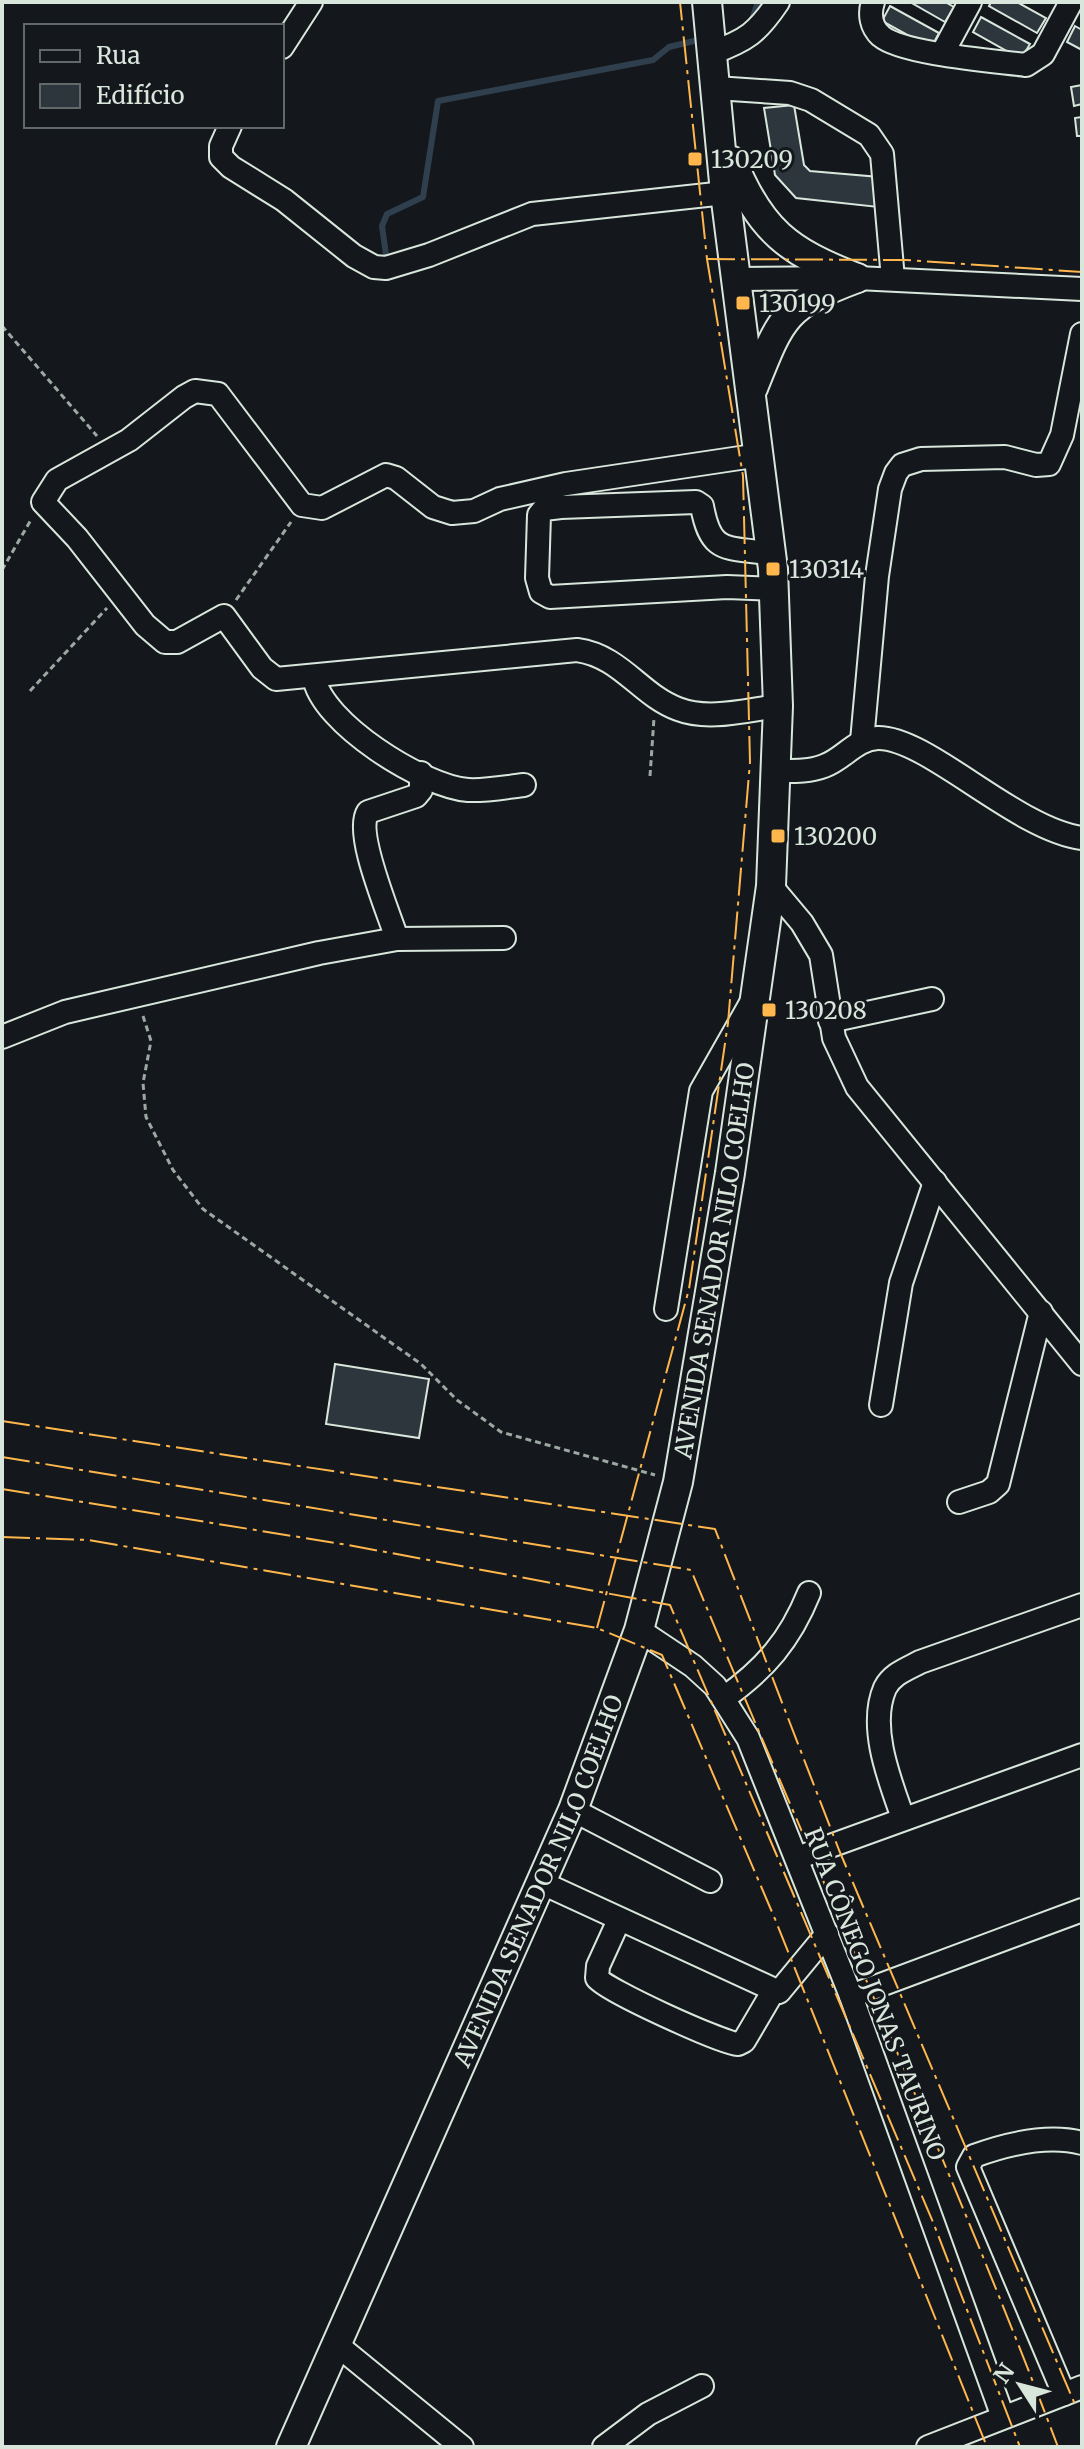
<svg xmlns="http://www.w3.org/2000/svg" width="1084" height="2449" font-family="Merriweather,serif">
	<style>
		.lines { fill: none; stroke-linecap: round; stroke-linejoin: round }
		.stream { stroke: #2f3f4d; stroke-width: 6 }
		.building { fill: #2c363c; stroke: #d8e6dc; stroke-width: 2 }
		.minor-casing { stroke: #d8e6dc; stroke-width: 26 }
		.major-casing { stroke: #d8e6dc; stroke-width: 32 }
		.path { stroke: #9da8a2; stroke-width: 3; stroke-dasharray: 6 4; stroke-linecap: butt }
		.minor { stroke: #14181c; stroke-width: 22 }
		.major { stroke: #14181c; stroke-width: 28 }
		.power { stroke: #ffb74d; stroke-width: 2; stroke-dasharray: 28 6 4 6; stroke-linecap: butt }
		.poi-dot { fill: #ffb74d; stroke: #14181c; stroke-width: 3 }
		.labels { text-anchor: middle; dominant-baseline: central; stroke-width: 6; stroke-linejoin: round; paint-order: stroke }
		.poi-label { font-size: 24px; fill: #d8e6dc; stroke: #14181c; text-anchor: start }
		.street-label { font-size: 24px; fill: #d8e6dc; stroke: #14181c }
	</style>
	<rect width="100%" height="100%" fill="#14181c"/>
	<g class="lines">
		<g class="stream">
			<path d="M 751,22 L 758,2"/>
			<path d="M 387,262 L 382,226 L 387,214 L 423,197 L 438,101 L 653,60 L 669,47 L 694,41"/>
		</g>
	</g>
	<g class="building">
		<path d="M 910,2 L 945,2 L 954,7 L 945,22 Z"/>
		<path d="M 991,2 L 1017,2 L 1046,18 L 1037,33 L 989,6 Z"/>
		<path d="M 890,6 L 939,33 L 931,48 L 882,21 Z"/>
		<path d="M 981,17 L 1030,44 L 1021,59 L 973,32 Z"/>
		<path d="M 1075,26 L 1082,30 L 1082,50 L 1067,42 Z"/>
		<path d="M 1082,85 L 1082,104 L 1074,106 L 1071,87 Z"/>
		<path d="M 794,105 L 804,165 L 810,171 L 879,177 L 878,207 L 796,198 L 775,175 L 764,108 Z"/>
		<path d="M 1082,117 L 1082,136 L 1077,136 L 1075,118 Z"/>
		<path d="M 335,1364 L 429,1379 L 419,1438 L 326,1424 Z"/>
	</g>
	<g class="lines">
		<g class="minor-casing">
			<g id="minor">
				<path d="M 873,2 C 869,14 871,27 881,36 C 902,54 996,61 1026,65 L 1043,54 L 1071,2"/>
				<path d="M 282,47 L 311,2"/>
				<path d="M 712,53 C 747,40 757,33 778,2"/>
				<path d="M 942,54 L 970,2"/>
				<path d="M 716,88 L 790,93 L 811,100 L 869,135 L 882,154 L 893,279"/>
				<path d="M 230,126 L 221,146 L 221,157 L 231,167 L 284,200 L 354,256 L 374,267 L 386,268 L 429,255 L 532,214 L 725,193"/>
				<path d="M 736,279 L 857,278 L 1082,289"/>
				<path d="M 760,455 L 566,484 L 500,499 L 474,511 L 452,513 L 433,507 L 396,478 L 386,475 L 322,508 L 302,505 L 218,394 L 195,391 L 184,397 L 129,440 L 57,480 L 43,502 L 77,538 L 145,625 L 165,642 L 177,642 L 224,616 L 262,668 L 276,679 L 577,650 C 621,656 640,695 678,709 C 709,721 746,710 778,706"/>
				<path d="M 772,554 C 727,546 711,556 702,506 L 696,502 L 561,507 L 544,509 L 539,515 L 537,578 L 541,592 L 550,597 L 727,587 L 775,589"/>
				<path d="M 314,677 C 321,723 424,787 468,790 C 486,791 506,787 524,785"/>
				<path d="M 862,741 L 877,576 L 890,489 L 896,473 L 902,465 L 921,459 L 1005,457 L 1036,465 L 1049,464 L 1062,435 L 1082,334"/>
				<path d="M 775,771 C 791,771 809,772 824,766 C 844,759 855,739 878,738 C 927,737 1017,830 1082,838"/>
				<path d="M 771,886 L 802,923 L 821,955 L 834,1038 L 857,1087 L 1082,1364"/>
				<path d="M 397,939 C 389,913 354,833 368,812 L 416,796 L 421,790 L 421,773"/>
				<path d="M 830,1021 L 932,999"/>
				<path d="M 2,1037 L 65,1012 L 319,953 L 397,939 L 504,938"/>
				<path d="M 666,1309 L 701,1091 L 751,1003"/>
				<path d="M 881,1405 L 901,1283 L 935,1182"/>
				<path d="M 959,1502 L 989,1492 L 998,1484 L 1041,1312"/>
				<path d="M 639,1630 L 693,1666 L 715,1686 L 748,1738 L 851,1996 L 1003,2417"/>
				<path d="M 724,1698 C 765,1669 790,1640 809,1593"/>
				<path d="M 573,1810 L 710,1881"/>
				<path d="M 903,1818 C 890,1781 868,1727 885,1688 C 892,1674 907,1669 920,1662 L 1082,1605"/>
				<path d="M 797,1858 L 1082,1755"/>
				<path d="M 540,1882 L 779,1992 L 827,1934"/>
				<path d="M 619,1920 L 598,1966 L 597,1978 C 605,1990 722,2043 738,2044 L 744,2041 L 774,1990"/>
				<path d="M 851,1996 L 1082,1910"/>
				<path d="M 336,2344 L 462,2447"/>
				<path d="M 1064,2394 L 968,2167 L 974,2156 C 1007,2144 1047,2134 1082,2143"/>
				<path d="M 604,2447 L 648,2414 L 702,2386"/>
				<path d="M 928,2447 L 1082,2387"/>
			</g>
		</g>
		<g class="major-casing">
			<g id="major">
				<path d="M 732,161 C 760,230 788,252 857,278"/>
				<path d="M 753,388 C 781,318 784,305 857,278"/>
				<path id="s1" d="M 291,2447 L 573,1810 L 639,1630 L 678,1482 L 730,1173 L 771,886 L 778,706 L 773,569 L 725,193 L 707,2"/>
			</g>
		</g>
		<g class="path">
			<path d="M 2,326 L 97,436"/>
			<path d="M 2,570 L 32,518"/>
			<path d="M 236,600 L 291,522"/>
			<path d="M 30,691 L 107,608"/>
			<path d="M 650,776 L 654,718"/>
			<path d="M 143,1016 L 151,1041 L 143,1083 L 146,1117 L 173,1170 L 203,1209 L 421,1364 L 457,1400 L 501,1432 L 655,1475"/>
		</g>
		<use href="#minor" class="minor"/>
		<use href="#major" class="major"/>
		<g class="power">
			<path d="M 707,259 L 906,260 L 1082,272"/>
			<path d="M 2,1421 L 715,1529 L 839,1850 L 1074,2402 L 1082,2399"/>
			<path d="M 2,1457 L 691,1570 C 812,1863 946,2151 1058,2447"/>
			<path d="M 2,1489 L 348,1545 L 670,1605 L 933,2222 L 1020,2447"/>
			<path d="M 2,1537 L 88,1540 L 597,1628 L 662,1655 L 775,1919 L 987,2447"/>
			<path d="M 597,1628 L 689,1289 L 728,1023 L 750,762 L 743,476 L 707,259 L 680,2"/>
		</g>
	</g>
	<g class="poi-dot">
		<rect x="687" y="151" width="16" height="16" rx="4"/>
		<rect x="735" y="295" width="16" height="16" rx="4"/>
		<rect x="765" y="561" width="16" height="16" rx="4"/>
		<rect x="770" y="828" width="16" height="16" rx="4"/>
		<rect x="761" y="1002" width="16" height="16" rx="4"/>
	</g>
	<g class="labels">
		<g class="poi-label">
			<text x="711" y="159">130209</text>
			<text x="759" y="303">130199</text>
			<text x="789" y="569">130314</text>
			<text x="794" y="836">130200</text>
			<text x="785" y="1010">130208</text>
		</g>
		<g class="street-label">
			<text stroke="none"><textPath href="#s1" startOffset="1266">AVENIDA SENADOR NILO COELHO</textPath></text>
			<text stroke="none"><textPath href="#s1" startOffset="618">AVENIDA SENADOR NILO COELHO</textPath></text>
			<text transform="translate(875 1994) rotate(69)">RUA CÔNEGO JONAS TAURINO</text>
		</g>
	</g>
	<rect width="1084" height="2449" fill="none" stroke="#d8e6dc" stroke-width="8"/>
	<rect x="24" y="24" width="260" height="104" fill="#14181c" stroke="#626a69" stroke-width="2"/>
	<rect x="40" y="50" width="40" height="12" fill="#14181c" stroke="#626a69" stroke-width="2"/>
	<text x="96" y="64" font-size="24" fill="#d8e6dc">Rua</text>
	<rect x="40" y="84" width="40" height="24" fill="#2c363c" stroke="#626a69" stroke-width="2"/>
	<text x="96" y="104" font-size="24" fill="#d8e6dc">Edifício</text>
	<g transform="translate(1020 2385) rotate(306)" stroke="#14181c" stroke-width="6" paint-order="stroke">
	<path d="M0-6L14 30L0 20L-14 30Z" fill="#d8e6dc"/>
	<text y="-12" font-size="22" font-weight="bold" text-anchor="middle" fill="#d8e6dc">N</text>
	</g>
</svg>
